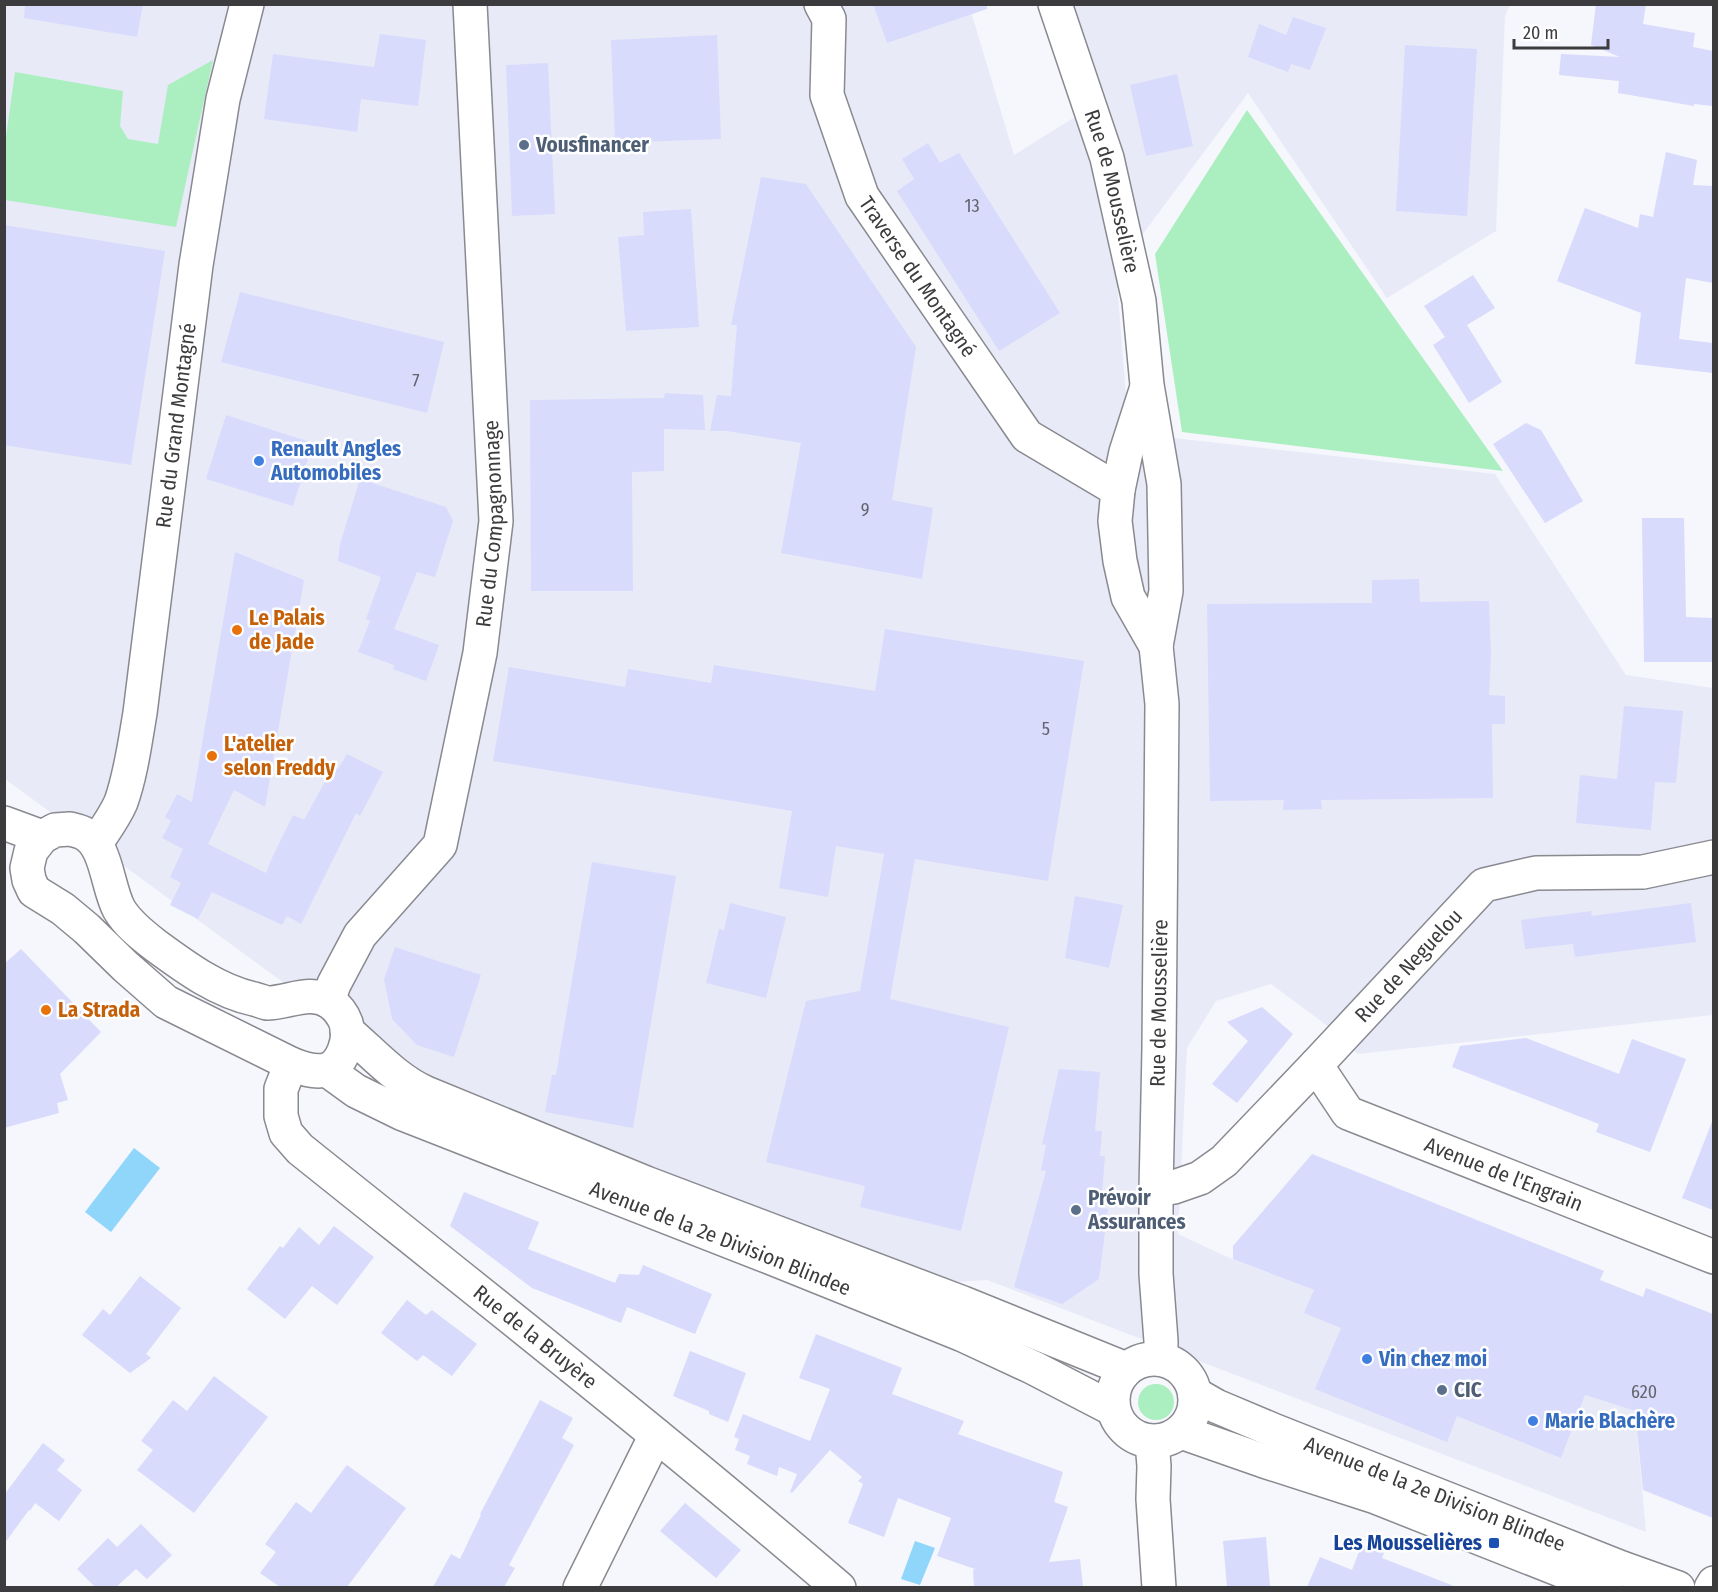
<svg xmlns="http://www.w3.org/2000/svg" width="1718" height="1592" font-family="'Fira Sans Condensed',sans-serif">
	<style>
		.built { fill: #e9eaf8 }
		.green { fill: #abefc0 }
		.water { fill: #8fd6fa }
		.building { fill: #d8dbfb }
		.lines { fill: none; stroke-linecap: round; stroke-linejoin: round }
		.street-casing { stroke: #898a90; stroke-width: 36 }
		.secondary-casing { stroke: #898a90; stroke-width: 36 }
		.street { stroke: #fff; stroke-width: 33 }
		.secondary { stroke: #fff; stroke-width: 33 }
		.service-dot { fill: #5c6f8a; stroke: #fff; stroke-width: 2 }
		.shop-dot { fill: #3f7fe0; stroke: #fff; stroke-width: 2 }
		.food-dot { fill: #e8710a; stroke: #fff; stroke-width: 2 }
		.transit-dot { fill: #1a4fb4; stroke: #fff; stroke-width: 2 }
		.labels { text-anchor: middle; dominant-baseline: central; stroke-width: 5; stroke-linejoin: round; paint-order: stroke }
		.number-label { font-size: 18px; fill: #63646e }
		.service-label { font-size: 21px; font-weight: bold; fill: #4e5e75; stroke: #fff; text-anchor: start }
		.street-label { font-size: 21px; fill: #3c3c3f; stroke: #fff }
		.shop-label { font-size: 21px; font-weight: bold; fill: #366cbe; stroke: #fff; text-anchor: start }
		.food-label { font-size: 21px; font-weight: bold; fill: #c56008; stroke: #fff; text-anchor: start }
		.transit-label { font-size: 21px; font-weight: bold; fill: #164399; stroke: #fff; text-anchor: end }
	</style>
	<rect width="100%" height="100%" fill="#f6f6fd"/>
	<path class="built" d="M 5,5 L 969,5 L 1014,155 L 1075,117 L 1050,5 L 1510,5 L 1505,16 L 1496,231 L 1387,298 L 1248,93 L 1116,270 L 1129,433 L 1495,474 L 1626,675 L 1713,688 L 1713,1015 L 1358,1054 L 1329,1027 L 1271,984 L 1216,1001 L 1187,1048 L 1178,1234 L 1225,1256 L 1585,1395 L 1635,1411 L 1646,1532 L 987,1280 L 941,1283 L 410,1075 L 5,779 Z"/>
	<g class="green">
		<path d="M 213,60 L 176,227 L 5,200 L 5,144 L 15,72 L 123,91 L 120,126 L 128,139 L 158,144 L 168,85 Z"/>
		<path d="M 1247,110 L 1503,471 L 1182,432 L 1155,254 Z"/>
		<circle cx="1156" cy="1402" r="18"/>
	</g>
	<g class="water">
		<path d="M 134,1148 L 160,1168 L 111,1232 L 85,1212 Z"/>
		<path d="M 915,1541 L 935,1548 L 920,1585 L 901,1579 Z"/>
	</g>
	<g class="building">
		<path d="M 25,4 L 143,4 L 137,37 L 24,18 Z"/>
		<path d="M 873,4 L 987,4 L 987,9 L 887,43 Z"/>
		<path d="M 1596,4 L 1646,4 L 1643,24 L 1695,33 L 1693,47 L 1713,51 L 1713,106 L 1694,104 L 1694,106 L 1618,93 L 1619,81 L 1559,75 L 1561,54 L 1620,57 L 1591,45 Z"/>
		<path d="M 1293,17 L 1326,28 L 1310,70 L 1291,64 L 1288,72 L 1248,57 L 1259,24 L 1286,35 Z"/>
		<path d="M 380,34 L 426,40 L 418,106 L 361,99 L 357,132 L 264,119 L 273,54 L 374,67 Z"/>
		<path d="M 717,35 L 721,139 L 615,143 L 611,40 Z"/>
		<path d="M 1405,45 L 1477,49 L 1467,216 L 1396,211 Z"/>
		<path d="M 548,63 L 555,214 L 512,216 L 506,65 Z"/>
		<path d="M 1177,74 L 1193,146 L 1146,156 L 1130,85 Z"/>
		<path d="M 928,143 L 940,163 L 959,153 L 1060,313 L 999,351 L 897,191 L 914,179 L 902,159 Z"/>
		<path d="M 1666,152 L 1697,160 L 1693,185 L 1713,186 L 1713,283 L 1686,278 L 1679,339 L 1713,343 L 1713,373 L 1635,364 L 1641,313 L 1557,281 L 1585,208 L 1638,228 L 1640,214 L 1653,217 Z"/>
		<path d="M 761,177 L 806,184 L 916,347 L 892,500 L 933,508 L 922,579 L 781,553 L 801,443 L 727,431 L 710,431 L 717,395 L 731,396 L 737,325 L 731,325 Z"/>
		<path d="M 691,209 L 699,327 L 626,331 L 618,237 L 644,235 L 643,212 Z"/>
		<path d="M 4,225 L 165,251 L 131,465 L 4,445 Z"/>
		<path d="M 1473,275 L 1495,308 L 1467,325 L 1502,382 L 1469,403 L 1433,345 L 1445,337 L 1424,306 Z"/>
		<path d="M 240,292 L 444,342 L 427,413 L 221,362 Z"/>
		<path d="M 665,393 L 703,395 L 705,430 L 664,429 L 664,471 L 632,472 L 633,591 L 531,591 L 530,400 L 664,398 Z"/>
		<path d="M 226,415 L 313,443 L 293,506 L 206,479 Z"/>
		<path d="M 1526,423 L 1541,430 L 1583,501 L 1545,523 L 1493,444 Z"/>
		<path d="M 360,479 L 446,507 L 453,521 L 435,577 L 417,572 L 394,629 L 439,645 L 426,681 L 393,669 L 394,665 L 358,652 L 370,621 L 366,619 L 381,577 L 338,561 L 340,544 Z"/>
		<path d="M 1642,518 L 1684,518 L 1686,617 L 1712,618 L 1712,662 L 1644,662 Z"/>
		<path d="M 235,552 L 304,580 L 265,807 L 234,790 L 208,844 L 266,873 L 271,860 L 293,815 L 304,820 L 333,767 L 338,769 L 347,754 L 383,772 L 360,816 L 356,813 L 301,924 L 287,916 L 282,925 L 212,892 L 198,919 L 170,905 L 181,883 L 170,877 L 183,849 L 162,838 L 171,821 L 165,817 L 177,794 L 192,802 Z"/>
		<path d="M 1419,579 L 1420,602 L 1489,601 L 1491,656 L 1489,695 L 1505,696 L 1505,724 L 1492,724 L 1493,798 L 1321,800 L 1322,809 L 1283,810 L 1284,800 L 1210,801 L 1207,604 L 1372,603 L 1372,580 Z"/>
		<path d="M 885,629 L 1084,661 L 1048,881 L 915,859 L 890,999 L 1009,1027 L 961,1231 L 860,1207 L 865,1186 L 766,1162 L 806,1001 L 860,991 L 884,854 L 836,846 L 828,897 L 779,888 L 792,811 L 493,761 L 509,667 L 625,687 L 628,669 L 711,683 L 714,665 L 875,691 Z"/>
		<path d="M 1624,706 L 1683,711 L 1676,783 L 1655,782 L 1651,830 L 1576,823 L 1580,775 L 1617,779 Z"/>
		<path d="M 592,862 L 676,876 L 633,1128 L 545,1112 L 552,1075 L 556,1075 Z"/>
		<path d="M 1075,896 L 1123,905 L 1109,968 L 1065,958 Z"/>
		<path d="M 730,903 L 786,917 L 766,998 L 706,983 L 719,929 L 724,930 Z"/>
		<path d="M 1691,903 L 1696,942 L 1575,957 L 1573,944 L 1525,949 L 1521,920 L 1592,911 L 1591,916 Z"/>
		<path d="M 395,947 L 481,975 L 454,1057 L 417,1045 L 392,1019 L 384,979 Z"/>
		<path d="M 21,949 L 101,1032 L 60,1074 L 68,1100 L 57,1103 L 59,1113 L 4,1128 L 4,964 Z"/>
		<path d="M 1262,1007 L 1293,1034 L 1237,1103 L 1212,1084 L 1248,1041 L 1227,1022 Z"/>
		<path d="M 1526,1038 L 1619,1074 L 1632,1039 L 1686,1059 L 1650,1152 L 1596,1132 L 1599,1124 L 1452,1067 L 1460,1046 Z"/>
		<path d="M 1059,1069 L 1100,1072 L 1095,1131 L 1102,1131 L 1100,1156 L 1105,1156 L 1101,1208 L 1108,1209 L 1099,1279 L 1062,1304 L 1014,1287 L 1046,1171 L 1041,1170 L 1046,1145 L 1042,1144 Z"/>
		<path d="M 1712,1122 L 1713,1122 L 1713,1210 L 1682,1198 Z"/>
		<path d="M 1312,1154 L 1604,1271 L 1600,1280 L 1643,1297 L 1646,1288 L 1713,1314 L 1713,1518 L 1643,1490 L 1635,1411 L 1585,1395 L 1561,1458 L 1457,1416 L 1447,1442 L 1315,1389 L 1341,1328 L 1304,1313 L 1314,1290 L 1233,1259 L 1233,1246 Z"/>
		<path d="M 464,1192 L 539,1222 L 528,1249 L 615,1283 L 619,1274 L 639,1275 L 643,1265 L 712,1294 L 695,1334 L 627,1307 L 621,1323 L 532,1288 L 450,1226 Z"/>
		<path d="M 334,1226 L 374,1257 L 337,1305 L 312,1286 L 285,1319 L 247,1289 L 280,1246 L 283,1248 L 299,1227 L 319,1245 Z"/>
		<path d="M 140,1276 L 181,1308 L 146,1354 L 151,1358 L 130,1373 L 82,1335 L 103,1309 L 110,1315 Z"/>
		<path d="M 407,1300 L 426,1315 L 432,1310 L 477,1344 L 452,1376 L 423,1355 L 417,1361 L 381,1333 Z"/>
		<path d="M 816,1334 L 902,1368 L 892,1394 L 964,1421 L 958,1434 L 1063,1472 L 1054,1502 L 1068,1507 L 1049,1562 L 1080,1559 L 1083,1587 L 974,1587 L 973,1570 L 975,1569 L 937,1556 L 951,1518 L 898,1498 L 884,1537 L 848,1523 L 863,1484 L 858,1481 L 862,1477 L 830,1450 L 792,1493 L 790,1492 L 797,1474 L 779,1467 L 777,1476 L 747,1464 L 750,1456 L 735,1450 L 739,1439 L 734,1437 L 743,1414 L 810,1441 L 830,1389 L 799,1378 Z"/>
		<path d="M 690,1351 L 746,1373 L 728,1422 L 709,1414 L 709,1411 L 673,1396 Z"/>
		<path d="M 214,1376 L 268,1417 L 194,1513 L 137,1470 L 153,1450 L 141,1441 L 173,1400 L 187,1411 Z"/>
		<path d="M 540,1400 L 573,1418 L 562,1438 L 574,1445 L 509,1565 L 515,1568 L 504,1587 L 433,1587 L 451,1554 L 460,1559 L 481,1515 L 480,1514 Z"/>
		<path d="M 43,1443 L 65,1460 L 57,1470 L 82,1490 L 59,1521 L 35,1503 L 30,1511 L 29,1510 L 4,1544 L 4,1495 Z"/>
		<path d="M 347,1465 L 406,1508 L 347,1587 L 280,1587 L 260,1573 L 276,1552 L 265,1544 L 296,1502 L 311,1513 Z"/>
		<path d="M 685,1503 L 741,1550 L 716,1578 L 660,1531 Z"/>
		<path d="M 141,1524 L 172,1555 L 147,1579 L 136,1569 L 116,1587 L 95,1587 L 77,1569 L 108,1538 L 117,1547 Z"/>
		<path d="M 1266,1537 L 1270,1587 L 1227,1587 L 1223,1541 Z"/>
		<path d="M 1362,1544 L 1384,1553 L 1382,1558 L 1454,1586 L 1453,1587 L 1307,1587 L 1320,1557 L 1352,1570 Z"/>
	</g>
	<g class="lines">
		<g class="street-casing">
			<g id="street">
				<path id="s1" d="M 821,4 L 829,19 L 827,95 L 862,196 L 1027,436 L 1118,490"/>
				<path id="s2" d="M 1055,4 L 1107,158 L 1139,301 L 1147,385 L 1164,484 L 1166,591 L 1156,646 L 1162,704 L 1159,1049 L 1156,1190 L 1156,1274 L 1161,1341 L 1161,1359"/>
				<path d="M 1146,390 L 1126,452 L 1118,490 L 1115,521 L 1120,561 L 1128,597 L 1156,646"/>
				<path id="s3" d="M 96,843 C 105,830 115,816 121,802 C 131,774 135,742 140,713 L 196,265 L 223,99 L 247,4"/>
				<path id="s4" d="M 328,1001 L 334,984 L 360,935 L 440,845 L 480,653 L 496,521 L 470,4"/>
				<path id="s5" d="M 291,1064 L 281,1089 L 281,1116 L 286,1133 L 300,1149 C 481,1294 663,1437 839,1588"/>
				<path id="s6" d="M 1316,1065 L 1348,1113 L 1714,1257"/>
				<path id="s7" d="M 1156,1190 L 1174,1187 L 1200,1178 L 1224,1161 L 1316,1065 L 1484,885 L 1536,873 L 1643,872 L 1714,857"/>
				<path d="M 1152,1442 L 1154,1466 L 1153,1499 L 1159,1588"/>
				<path d="M 580,1588 L 656,1435"/>
				<path d="M 1711,1588 L 1714,1583"/>
			</g>
		</g>
		<g class="secondary-casing">
			<g id="secondary">
				<path d="M 4,823 L 42,837"/>
				<path d="M 70,829 C 74,830 79,831 83,833 C 107,844 107,887 119,909 C 127,923 142,935 155,945 C 185,967 217,991 254,999 C 258,1000 263,1002 267,1003 C 288,1003 310,989 330,1002 C 337,1007 343,1015 346,1023 C 351,1038 343,1065 326,1070 C 314,1073 301,1068 291,1064 L 166,1002 L 126,967 L 87,929 L 63,909 L 34,891 L 29,880 L 27,868 L 31,851 L 42,837 L 55,830 Z"/>
				<path d="M 347,1031 C 373,1053 395,1079 426,1093 L 646,1183 L 963,1303 L 1126,1369"/>
				<path id="s8" d="M 327,1070 L 356,1091 L 403,1114 L 769,1257 L 963,1335 L 1034,1368 L 1113,1409"/>
				<circle cx="1154" cy="1400" r="41"/>
				<path id="s9" d="M 1195,1394 L 1216,1406 L 1273,1430 L 1622,1568 L 1678,1588"/>
				<path d="M 1181,1432 L 1264,1461 L 1373,1496 L 1606,1588"/>
			</g>
		</g>
		<use href="#street" class="street"/>
		<use href="#secondary" class="secondary"/>
	</g>
	<g class="service-dot">
		<circle cx="524" cy="145" r="6"/>
		<circle cx="1076" cy="1210" r="6"/>
		<circle cx="1442" cy="1390" r="6"/>
	</g>
	<g class="shop-dot">
		<circle cx="259" cy="461" r="6"/>
		<circle cx="1367" cy="1359" r="6"/>
		<circle cx="1533" cy="1421" r="6"/>
	</g>
	<g class="food-dot">
		<circle cx="237" cy="630" r="6"/>
		<circle cx="212" cy="756" r="6"/>
		<circle cx="46" cy="1010" r="6"/>
	</g>
	<rect class="transit-dot" x="1488" y="1537" width="12" height="12" rx="3"/>
	<g class="labels">
		<g class="number-label">
			<text x="972" y="206">13</text>
			<text x="416" y="381">7</text>
			<text x="865" y="510">9</text>
			<text x="1046" y="729">5</text>
			<text x="1644" y="1392">620</text>
		</g>
		<g class="service-label">
			<text x="536" y="145">Vousfinancer</text>
			<text x="1088" y="1198">Prévoir<tspan x="1088" dy="24">Assurances</tspan></text>
			<text x="1454" y="1390">CIC</text>
		</g>
		<g class="street-label">
			<text stroke="none"><textPath href="#s2" startOffset="196">Rue de Mousselière</textPath></text>
			<text stroke="none"><textPath href="#s1" startOffset="298">Traverse du Montagné</textPath></text>
			<text stroke="none"><textPath href="#s3" startOffset="429">Rue du Grand Montagné</textPath></text>
			<text stroke="none"><textPath href="#s4" startOffset="520">Rue du Compagnonnage</textPath></text>
			<text stroke="none"><textPath href="#s7" startOffset="344">Rue de Neguelou</textPath></text>
			<text transform="translate(1159 1003) rotate(-89)">Rue de Mousselière</text>
			<text stroke="none"><textPath href="#s6" startOffset="225">Avenue de l'Engrain</textPath></text>
			<text stroke="none"><textPath href="#s8" startOffset="429">Avenue de la 2e Division Blindee</textPath></text>
			<text stroke="none"><textPath href="#s5" startOffset="394">Rue de la Bruyère</textPath></text>
			<text stroke="none"><textPath href="#s9" startOffset="260">Avenue de la 2e Division Blindee</textPath></text>
		</g>
		<g class="shop-label">
			<text x="271" y="449">Renault Angles<tspan x="271" dy="24">Automobiles</tspan></text>
			<text x="1379" y="1359">Vin chez moi</text>
			<text x="1545" y="1421">Marie Blachère</text>
		</g>
		<g class="food-label">
			<text x="249" y="618">Le Palais<tspan x="249" dy="24">de Jade</tspan></text>
			<text x="224" y="744">L'atelier<tspan x="224" dy="24">selon Freddy</tspan></text>
			<text x="58" y="1010">La Strada</text>
		</g>
		<g class="transit-label">
			<text x="1482" y="1543">Les Mousselières</text>
		</g>
	</g>
	<rect width="1718" height="1592" fill="none" stroke="#3c3c3f" stroke-width="12"/>
	<path d="M1514 39v9h94v-9" fill="none" stroke="#3c3c3f" stroke-width="3"/>
	<text x="1523" y="39" font-size="18" fill="#3c3c3f" stroke="#ffffff" stroke-width="4.5" paint-order="stroke">20 m</text>
</svg>
